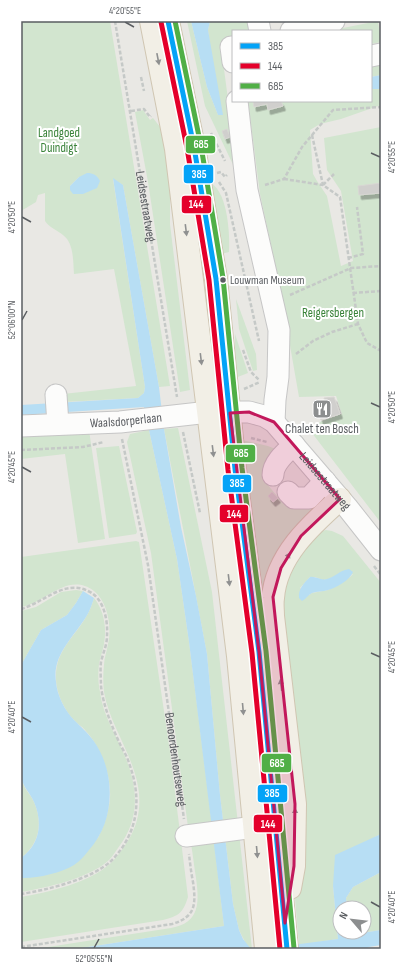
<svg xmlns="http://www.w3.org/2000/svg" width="402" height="970" font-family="'Sofia Sans Condensed',sans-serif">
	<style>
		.green { fill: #d2e5cf; fill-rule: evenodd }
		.water { fill: #b7def4 }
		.building { fill: #d0cfcd; stroke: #d8d7d3; filter: url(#shadow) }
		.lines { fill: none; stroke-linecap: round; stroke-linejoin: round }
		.minor-casing { stroke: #c6c6c6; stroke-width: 23 }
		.major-casing { stroke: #d0c6b2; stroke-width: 24 }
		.path { stroke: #c5c9c7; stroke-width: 2.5; stroke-dasharray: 4 2; stroke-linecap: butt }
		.minor { stroke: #fcfcfb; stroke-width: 21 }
		.major { stroke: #f2efe6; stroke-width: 22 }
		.bus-1-casing { stroke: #fff; stroke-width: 8 }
		.bus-2-casing { stroke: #fff; stroke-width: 8 }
		.bus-3-casing { stroke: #fff; stroke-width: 8 }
		.bus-1 { stroke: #04a3f7; stroke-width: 5 }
		.bus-2 { stroke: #e4002b; stroke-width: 5 }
		.bus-3 { stroke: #50af46; stroke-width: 5 }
		.oneway { fill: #8f9090 }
		.marked { fill: #c2185b; fill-opacity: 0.2; stroke: #c2185b; stroke-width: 3; stroke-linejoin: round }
		.ticks { fill: none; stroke: #5a5d61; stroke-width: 1.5 }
		.bus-dot { fill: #5a5d61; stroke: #fff; stroke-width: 1.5 }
		.labels { text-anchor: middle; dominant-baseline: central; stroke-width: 4; stroke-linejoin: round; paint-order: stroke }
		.bus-label { font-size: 12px; fill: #5a5d61; stroke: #fff; text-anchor: start }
		.park-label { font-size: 13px; fill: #388238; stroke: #fff }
		.street-label { font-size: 13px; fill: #5a5d61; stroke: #fff }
		.poi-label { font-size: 13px; fill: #5a5d61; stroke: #fff }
		.line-badge { stroke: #fff; stroke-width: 1.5 }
		.badge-label { font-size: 11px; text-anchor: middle; font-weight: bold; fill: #fff }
		.neatline { fill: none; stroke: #5a5d61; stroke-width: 1.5 }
		.ticks-label { font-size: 10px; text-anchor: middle; fill: #5a5d61 }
	</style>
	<defs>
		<filter id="shadow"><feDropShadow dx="2.5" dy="4.5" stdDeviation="0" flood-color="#0004"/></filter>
	</defs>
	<rect width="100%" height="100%" fill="#e9e8e4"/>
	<g class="green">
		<path d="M 21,21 L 110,21 L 170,386 L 159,387 L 123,185 L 113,179 L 145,387 L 144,393 L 138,398 L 64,402 L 63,394 L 136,386 L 114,269 L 74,274 C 73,261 74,243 63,235 C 57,230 50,228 45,221 L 45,193 L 38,195 L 36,202 L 21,211 ZM 79,177 L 100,181 L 70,186 Z"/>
		<path d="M 187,21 L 191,21 L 207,87 L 218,115 L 208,30 L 210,21 L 251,21 L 252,31 L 233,31 L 233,37 L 222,54 L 238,175 L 205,106 Z"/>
		<path d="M 378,21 L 381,42 L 371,44 L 371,31 L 328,31 Z"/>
		<path d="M 381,63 L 381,75 L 371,77 L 371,66 Z"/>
		<path d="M 371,89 L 381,89 L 381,105 L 341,119 L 320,124 L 310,130 L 313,174 L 317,181 L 327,196 L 341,266 L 353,261 L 341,191 L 327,170 L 324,138 L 381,127 L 381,523 L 312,433 L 320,422 L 342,414 L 336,396 L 299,397 L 278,277 L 260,194 L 248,101 L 371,101 Z"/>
		<path d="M 143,110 L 150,120 L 153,118 L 164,132 L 170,175 L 170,224 L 190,390 L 180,392 L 148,182 L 135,112 Z"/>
		<path d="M 207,182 C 228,186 230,236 229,252 L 221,254 Z"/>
		<path d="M 236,299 L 256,354 L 257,370 L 253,371 L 239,329 Z"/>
		<path d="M 235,334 L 248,373 L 235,378 Z"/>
		<path d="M 178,428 L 212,592 L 252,949 L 247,946 L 239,930 L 233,904 L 220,795 L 207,654 L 164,429 Z"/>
		<path d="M 89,430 L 105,539 L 78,543 L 65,454 L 21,459 L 21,434 Z"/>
		<path d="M 149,430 L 177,559 L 189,642 L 212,824 L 188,827 L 151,553 L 127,442 L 130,434 Z"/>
		<path d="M 242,440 L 268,446 L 278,450 L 264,478 C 270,489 278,498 288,505 L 318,500 L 319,504 L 265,616 Z"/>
		<path d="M 119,446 L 137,532 L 136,534 L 109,538 L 96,448 Z"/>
		<path d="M 326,530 L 332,531 L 343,536 L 381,583 L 381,834 L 375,837 L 333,886 L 338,939 L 299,945 L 294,887 L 282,591 L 300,553 L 322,531 ZM 353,574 L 350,577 L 328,590 L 312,593 L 309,595 L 300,588 L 310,577 L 315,577 L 323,580 Z"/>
		<path d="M 136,541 L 139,542 L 141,555 L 170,752 L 188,897 C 183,913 179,916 163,920 L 21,942 L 21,897 C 49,892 89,883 111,863 C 118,856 124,847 129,839 C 141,819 142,796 135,774 C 127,746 109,721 104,692 C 103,683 103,674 104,665 C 104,658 107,651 108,644 C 112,628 108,602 94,591 C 67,571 45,604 21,607 L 21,557 Z"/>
		<path d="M 76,590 L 83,591 L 76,603 L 67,615 L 41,630 L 21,665 L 21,611 L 36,607 L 61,592 Z"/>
		<path d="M 94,598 C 104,610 107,628 104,644 C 103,651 100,657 99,664 C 98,673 98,682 100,692 C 103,717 117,736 126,759 C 139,791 139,821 118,848 C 115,852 112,857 109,860 C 90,878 46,888 21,892 L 21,878 L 24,878 L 98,838 C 103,828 107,817 109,806 C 114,782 102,748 85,730 C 82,726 77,724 74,720 C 64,710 56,692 56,679 C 55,651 73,639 86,617 C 90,611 92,604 94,598 Z"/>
		<path d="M 21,762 C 22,769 20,776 23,783 C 25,790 31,795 34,802 C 43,823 40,843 21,858 Z"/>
		<path d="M 214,841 L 224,926 L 75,949 L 35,949 L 171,928 C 201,923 199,901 196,878 C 194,866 193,855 191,844 Z"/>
		<path d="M 381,872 L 381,930 L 348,935 L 348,932 L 364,932 L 364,908 L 347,908 L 346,898 L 353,887 Z"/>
	</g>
	<g class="water">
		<path d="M 191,21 L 210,21 L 208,30 L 223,115 L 218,115 L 207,87 Z"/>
		<path d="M 381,75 L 381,89 L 371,89 L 371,77 Z"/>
		<path d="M 87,173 C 93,173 97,175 100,181 L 97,188 L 83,194 L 73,194 L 70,190 L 70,186 L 79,177 Z"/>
		<path d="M 113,178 L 123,185 L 159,387 L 164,429 L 181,527 L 196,596 L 207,654 L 220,795 L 233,904 L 239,930 L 243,939 L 251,949 L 75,949 L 224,926 L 189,642 L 177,559 L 144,407 L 21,415 L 21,405 L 138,398 L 144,393 L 145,387 Z"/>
		<path d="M 349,569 L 353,572 C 350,580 336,588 328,590 C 323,592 317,591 312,593 C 308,595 306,599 302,601 L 299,598 C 298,589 304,583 310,577 C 316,576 321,581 327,579 C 335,577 340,570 349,569 Z"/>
		<path d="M 83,591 L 94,598 C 92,604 90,611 86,617 C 73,638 52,655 56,682 C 57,695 65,711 74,720 C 81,727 87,732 93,740 C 116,771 116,821 89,850 C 85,855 80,861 74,865 C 61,873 35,879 21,878 L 21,858 C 40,844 43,823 34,802 C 30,793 23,787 21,777 L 21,665 L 41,630 L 67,615 L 76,603 Z"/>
		<path d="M 381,834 L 381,872 L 353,887 L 346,898 L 347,908 L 340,908 L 340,932 L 348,932 L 349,935 L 381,930 L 381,945 L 369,947 L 365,949 L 262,949 L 338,939 L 333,886 L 335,855 Z"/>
	</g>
	<g class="building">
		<path d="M 253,101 L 281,101 L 283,106 L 268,110 L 267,104 L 254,107 Z"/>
		<path d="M 227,129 L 230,137 L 225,139 L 222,131 Z"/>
		<path d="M 381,183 L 381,193 L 359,195 L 358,186 Z"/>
		<path d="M 334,397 L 340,414 L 321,420 L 317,408 L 319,405 L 325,402 L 324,398 Z"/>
		<path d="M 272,492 L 278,498 L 273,502 L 268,496 Z"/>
	</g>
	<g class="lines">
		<g class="minor-casing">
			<g id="minor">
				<path d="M 258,21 L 260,31"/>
				<path d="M 291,31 L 334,21"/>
				<path d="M 233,47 L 231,47 L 233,62"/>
				<path d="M 371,56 L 381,54"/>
				<path d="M 237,101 L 247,190 L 279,330 L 278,377 L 275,400 L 274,422"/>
				<path d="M 56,395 L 58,424"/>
				<path id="s3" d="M 21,426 L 120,422 L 209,412 L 249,412 L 264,416 L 274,422 L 347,507 L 381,550"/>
				<path d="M 273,475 C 273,463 285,453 294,445"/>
				<path d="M 288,492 L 294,498 L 309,498 L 325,481"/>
				<path d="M 186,836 L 255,827"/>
			</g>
		</g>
		<g class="major-casing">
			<g id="major">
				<path d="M 151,21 L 176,149 L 238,656 L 266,949"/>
				<path d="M 168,21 L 194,147 L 216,279 L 235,469 L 259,652 L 287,949"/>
				<path d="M 290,888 L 294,866 L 295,804 L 273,616 C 273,610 272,604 273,598 C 276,556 311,525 340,499"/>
			</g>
		</g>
		<g class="path">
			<path id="s1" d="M 115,21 L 177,397"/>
			<path d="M 141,77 L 144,91"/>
			<path d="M 131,111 L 144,109 L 150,117 L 151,116"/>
			<path d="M 211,133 L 225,161"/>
			<path d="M 312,135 L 323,185"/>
			<path d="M 217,173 L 221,172 L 225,177 L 227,175"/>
			<path d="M 284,179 L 323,185 L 340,197 L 358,324 L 367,343 L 381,351"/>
			<path d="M 219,182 L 226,193 L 259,341"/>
			<path d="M 265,185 L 284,179 L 302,147 L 333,110 L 381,107"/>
			<path d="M 323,185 L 334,174"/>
			<path d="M 348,258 L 363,254 L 357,207"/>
			<path d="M 353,293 L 381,291"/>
			<path d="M 290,295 L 351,268 L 381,266"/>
			<path d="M 243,350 L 251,372 L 259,380"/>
			<path d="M 296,354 L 313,341 L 332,332 L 358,324"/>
			<path d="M 244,389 L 260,382"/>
			<path d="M 183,432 L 200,513"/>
			<path d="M 251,438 L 267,442"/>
			<path id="s2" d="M 122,439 L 148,565 L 184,819"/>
			<path d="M 21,450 L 83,447 L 104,442"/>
			<path d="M 374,566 L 381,575"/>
			<path d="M 21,609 C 43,603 64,579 88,591 C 104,598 108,620 107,636 C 107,645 103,653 101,662 C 100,670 101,679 101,686 C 103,705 112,727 120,744 C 123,750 127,756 129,763 C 142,798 139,833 111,861 C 92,879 47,890 21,894"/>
			<path d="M 21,947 L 172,924 C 196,917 196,904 193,882 C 191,872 190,863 189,854"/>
		</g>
		<use href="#minor" class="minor"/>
		<use href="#major" class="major"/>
		<g class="bus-1-casing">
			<path id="bus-1" d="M 168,21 L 194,147 L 216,279 L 235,469 L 259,652 L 287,949"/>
		</g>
		<g class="bus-2-casing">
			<path id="bus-2" d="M 161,22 L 187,148 L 209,280 L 228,470 L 252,653 L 280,949"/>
		</g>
		<g class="bus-3-casing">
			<path id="bus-3" d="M 175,21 L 201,146 L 223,278 L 242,468 L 266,651 L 294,948"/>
		</g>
		<use href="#bus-1" class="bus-1"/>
		<use href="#bus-2" class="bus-2"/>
		<use href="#bus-3" class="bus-3"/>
	</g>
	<defs><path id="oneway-solid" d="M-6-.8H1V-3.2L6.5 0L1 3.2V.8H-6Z"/></defs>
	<g class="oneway">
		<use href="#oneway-solid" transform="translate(158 59) rotate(79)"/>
		<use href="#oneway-solid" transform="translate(186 230) rotate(83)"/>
		<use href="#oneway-solid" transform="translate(201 359) rotate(83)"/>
		<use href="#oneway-solid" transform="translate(213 451) rotate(83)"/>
		<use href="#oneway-solid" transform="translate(287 558) rotate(-60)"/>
		<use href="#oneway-solid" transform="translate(229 580) rotate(83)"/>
		<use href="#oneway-solid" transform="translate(281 685) rotate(-97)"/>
		<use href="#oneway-solid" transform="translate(243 709) rotate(85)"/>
		<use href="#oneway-solid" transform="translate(295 814) rotate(-89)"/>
		<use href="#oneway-solid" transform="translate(257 852) rotate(85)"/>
	</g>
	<path class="marked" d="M 249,412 L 274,422 L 340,499 L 301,536 L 281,568 L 273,597 L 295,804 L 294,866 L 285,923 L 259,652 L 230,413 Z"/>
	<path class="ticks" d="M 125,22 L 134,27M 371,153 L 380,157M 22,217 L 31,222M 22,320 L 27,311M 371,403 L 380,407M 22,467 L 31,472M 371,653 L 380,657M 22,717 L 31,722M 371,902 L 380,907M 94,948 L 99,939"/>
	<defs>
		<g id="restaurant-square" transform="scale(1)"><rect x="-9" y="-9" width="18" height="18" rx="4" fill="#8c8e8f" stroke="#fff"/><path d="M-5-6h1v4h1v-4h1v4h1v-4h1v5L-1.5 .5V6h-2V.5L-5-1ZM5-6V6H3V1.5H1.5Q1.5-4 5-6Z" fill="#fff"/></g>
	</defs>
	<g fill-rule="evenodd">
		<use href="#restaurant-square" x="322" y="409"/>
	</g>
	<circle class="bus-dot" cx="223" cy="280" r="3.5"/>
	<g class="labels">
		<g class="bus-label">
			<text x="230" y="280">Louwman Museum</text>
		</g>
		<g class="park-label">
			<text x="59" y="133">Landgoed<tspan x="59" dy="15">Duindigt</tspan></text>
			<text x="333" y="313">Reigersbergen</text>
		</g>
		<g class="street-label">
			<text stroke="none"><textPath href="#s1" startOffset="188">Leidsestraatweg</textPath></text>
			<text stroke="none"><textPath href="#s3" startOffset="105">Waalsdorperlaan</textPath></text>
			<text stroke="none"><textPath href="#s3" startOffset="334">Leidsestraatweg</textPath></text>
			<text stroke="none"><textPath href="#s2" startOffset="325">Benoordenhoutseweg</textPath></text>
		</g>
		<g class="poi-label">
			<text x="322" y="429">Chalet ten Bosch</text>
		</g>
	</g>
	<g class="line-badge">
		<rect x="185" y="135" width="31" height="19" rx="4" fill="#50af46"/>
		<rect x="183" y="164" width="31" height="20" rx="4" fill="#04a3f7"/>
		<rect x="181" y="195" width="31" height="19" rx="4" fill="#e4002b"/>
		<rect x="225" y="444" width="31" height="19" rx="4" fill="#50af46"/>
		<rect x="222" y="474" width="30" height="19" rx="4" fill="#04a3f7"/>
		<rect x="219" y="504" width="30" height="19" rx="4" fill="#e4002b"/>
		<rect x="261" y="753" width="31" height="20" rx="4" fill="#50af46"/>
		<rect x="257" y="784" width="31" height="19" rx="4" fill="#04a3f7"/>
		<rect x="253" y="814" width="30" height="19" rx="4" fill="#e4002b"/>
	</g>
	<g class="badge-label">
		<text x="201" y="148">685</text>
		<text x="199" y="178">385</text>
		<text x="196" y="208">144</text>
		<text x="241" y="457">685</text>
		<text x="237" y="487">385</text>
		<text x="234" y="518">144</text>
		<text x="277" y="767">685</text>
		<text x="272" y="797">385</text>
		<text x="268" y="828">144</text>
	</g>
	<rect width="402" height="970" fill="none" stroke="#ffffff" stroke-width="44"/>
	<rect x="232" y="30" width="140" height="72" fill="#ffffff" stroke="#bdbec0"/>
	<rect x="240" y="43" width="20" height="6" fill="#04a3f7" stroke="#bdbec0"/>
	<text x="268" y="50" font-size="12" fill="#5a5d61">385</text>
	<rect x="240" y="63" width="20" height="6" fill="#e4002b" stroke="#bdbec0"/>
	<text x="268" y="70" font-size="12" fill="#5a5d61">144</text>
	<rect x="240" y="83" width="20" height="6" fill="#50af46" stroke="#bdbec0"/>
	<text x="268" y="90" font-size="12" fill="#5a5d61">685</text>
	<g transform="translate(352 920) rotate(298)"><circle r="19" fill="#ffffff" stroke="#bdbec0"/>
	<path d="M0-3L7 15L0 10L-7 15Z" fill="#8c8e8f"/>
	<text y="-6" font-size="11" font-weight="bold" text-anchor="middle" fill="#5a5d61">N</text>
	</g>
	<rect x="22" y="22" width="358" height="926" class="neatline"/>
	<g class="ticks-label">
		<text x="125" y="14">4°20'55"E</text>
		<text transform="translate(391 157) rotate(-90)" y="4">4°20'55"E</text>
		<text transform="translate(11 217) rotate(-90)" y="4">4°20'50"E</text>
		<text transform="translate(11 320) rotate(-90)" y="4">52°06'00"N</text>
		<text transform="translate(391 407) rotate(-90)" y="4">4°20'50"E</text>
		<text transform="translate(11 467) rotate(-90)" y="4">4°20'45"E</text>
		<text transform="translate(391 657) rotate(-90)" y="4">4°20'45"E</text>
		<text transform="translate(11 717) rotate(-90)" y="4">4°20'40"E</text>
		<text transform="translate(391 907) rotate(-90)" y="4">4°20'40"E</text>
		<text x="94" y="962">52°05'55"N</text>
	</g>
</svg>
